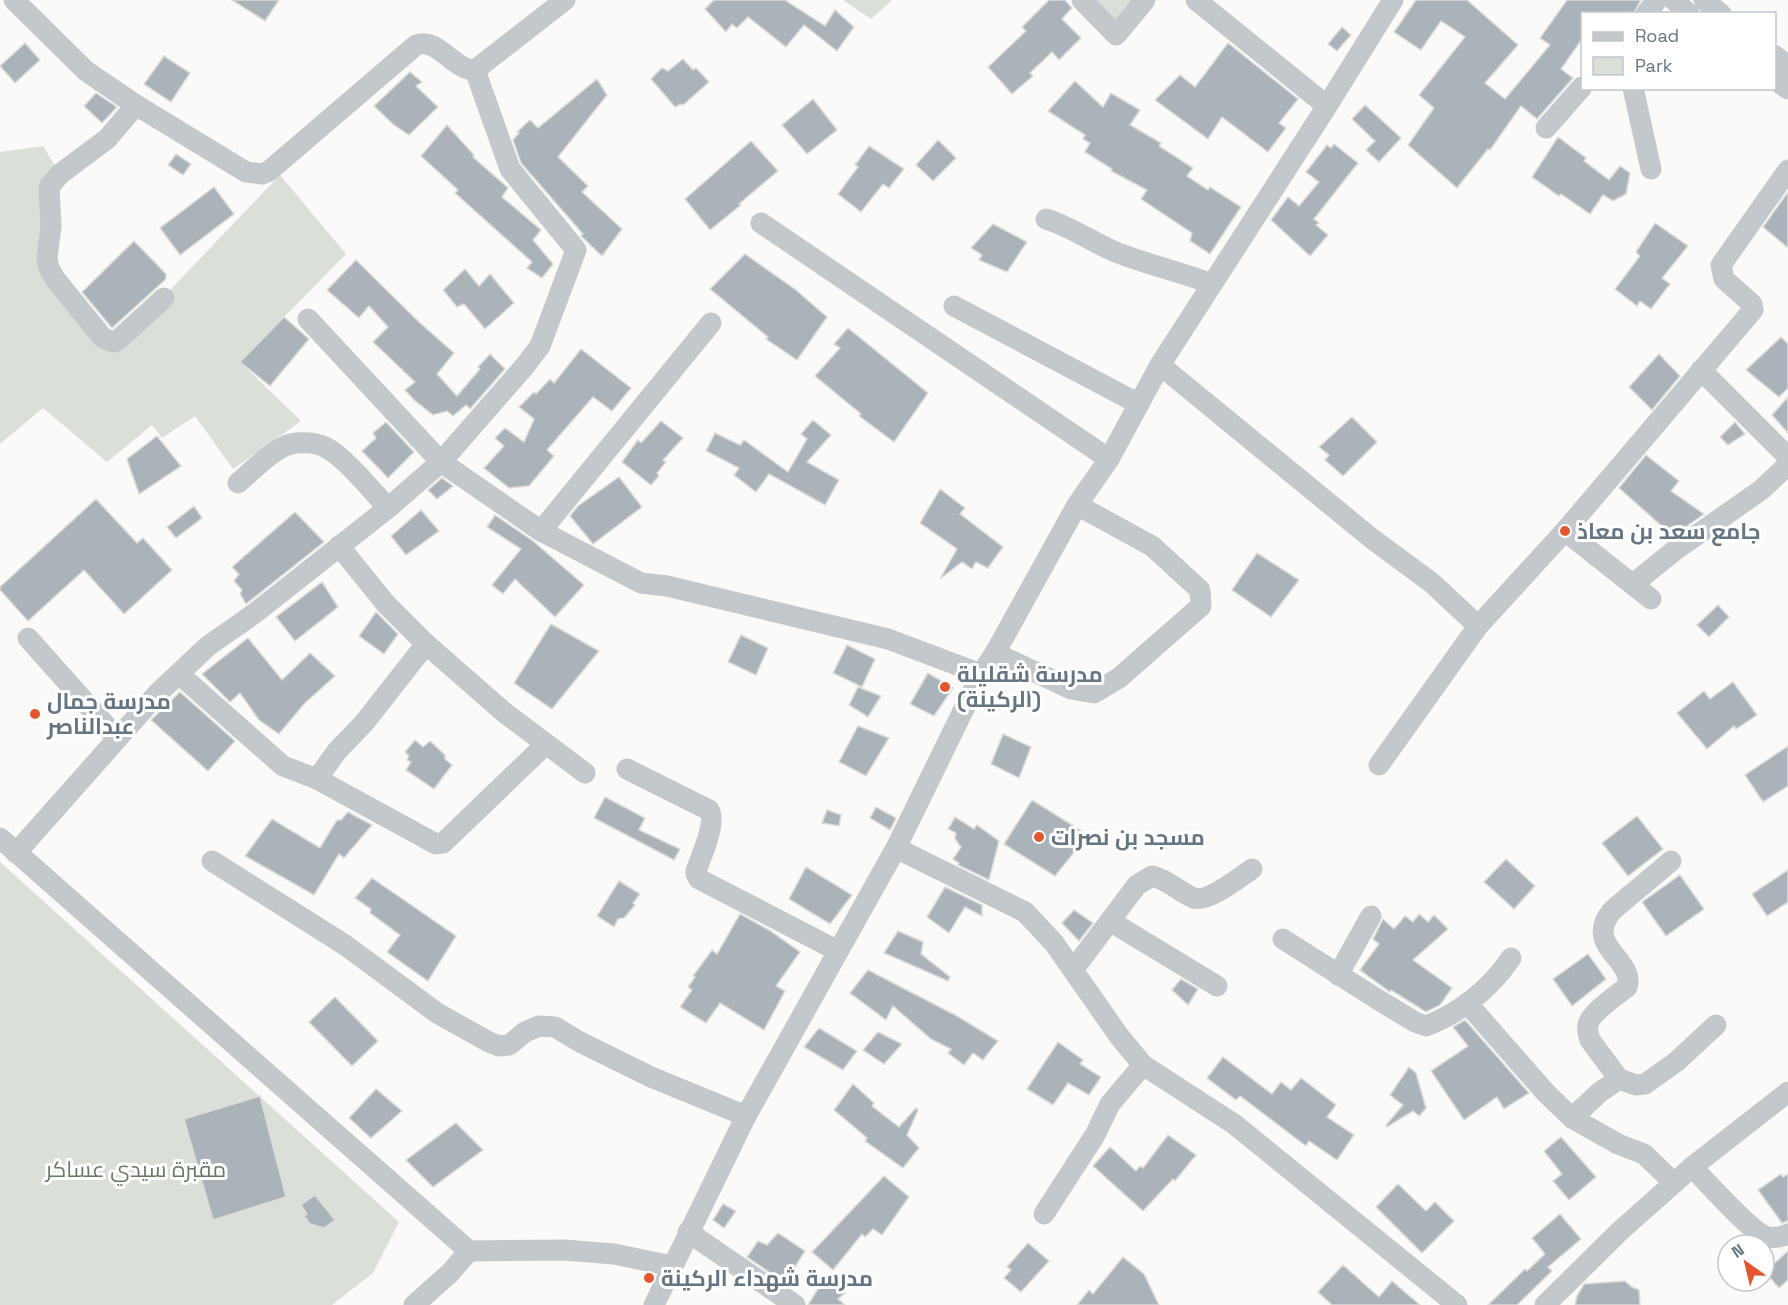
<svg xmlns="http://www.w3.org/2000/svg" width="1788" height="1305" font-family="'Space Grotesk',Cairo,sans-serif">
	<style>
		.green { fill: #dadfd7 }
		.building { fill: #aab3b9; stroke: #dcdcda; stroke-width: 1.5 }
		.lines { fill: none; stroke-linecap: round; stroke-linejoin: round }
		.minor { stroke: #c3c8cc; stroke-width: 21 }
		.poi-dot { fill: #e4572e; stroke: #fff; stroke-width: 2 }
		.labels { text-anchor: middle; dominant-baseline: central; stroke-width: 6; stroke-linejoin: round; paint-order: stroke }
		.poi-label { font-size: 22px; font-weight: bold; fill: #657683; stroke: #fff; text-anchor: start }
		.park-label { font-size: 22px; fill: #687a64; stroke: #fff }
	</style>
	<rect width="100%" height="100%" fill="#fafaf8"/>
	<g class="green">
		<path d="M 843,0 L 892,0 L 871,19 Z"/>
		<path d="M 1093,0 L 1138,0 L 1116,26 Z"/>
		<path d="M 43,146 L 60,174 L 55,279 L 113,342 L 170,290 L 280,175 L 346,254 L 240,362 L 301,421 L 233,469 L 195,416 L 162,438 L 152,425 L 107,462 L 43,408 L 0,444 L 0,152 Z"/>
		<path d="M 0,862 L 399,1222 L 373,1273 L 332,1305 L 0,1305 Z"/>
	</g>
	<g class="building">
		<path d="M 232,0 L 279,0 L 265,21 Z"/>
		<path d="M 714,0 L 785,0 L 825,26 L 835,10 L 854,27 L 837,51 L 804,25 L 786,47 L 748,17 L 737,28 L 732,24 L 726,32 L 705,9 Z"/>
		<path d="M 1049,0 L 1065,0 L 1072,8 L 1062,19 L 1081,38 L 1059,60 L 1052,52 L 1030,73 L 1033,76 L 1012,94 L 988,67 L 1026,31 L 1022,27 Z"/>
		<path d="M 1416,0 L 1467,0 L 1518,45 L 1485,83 L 1505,99 L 1550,45 L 1540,38 L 1567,0 L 1641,0 L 1633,14 L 1582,14 L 1582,39 L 1561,69 L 1573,78 L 1537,119 L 1521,106 L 1490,150 L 1488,149 L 1457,188 L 1408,145 L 1434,108 L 1419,95 L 1465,37 L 1441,21 L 1421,50 L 1394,32 Z"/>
		<path d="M 1342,27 L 1351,35 L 1337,51 L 1328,44 Z"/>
		<path d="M 25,43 L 40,60 L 15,83 L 0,66 Z"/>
		<path d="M 1228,43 L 1298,99 L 1279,123 L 1286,128 L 1268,152 L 1222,117 L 1208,139 L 1155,100 L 1180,75 L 1195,87 Z"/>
		<path d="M 164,56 L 190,73 L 171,102 L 144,84 Z"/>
		<path d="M 683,59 L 693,70 L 696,68 L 709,82 L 683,105 L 681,104 L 675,107 L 651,79 L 662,68 L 668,71 Z"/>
		<path d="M 410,72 L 422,82 L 416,86 L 438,107 L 409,135 L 394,125 L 374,106 Z"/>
		<path d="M 597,79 L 607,95 L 558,157 L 588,186 L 582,192 L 622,229 L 602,256 L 581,236 L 583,234 L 521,163 L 513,140 L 519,133 L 517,132 L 530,120 L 538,128 Z"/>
		<path d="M 1075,81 L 1103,107 L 1111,93 L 1140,110 L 1130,125 L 1161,143 L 1159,146 L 1193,168 L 1187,176 L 1208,190 L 1210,187 L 1241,207 L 1210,254 L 1190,241 L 1192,233 L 1141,199 L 1147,190 L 1111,171 L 1112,169 L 1085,152 L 1090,143 L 1083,139 L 1085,135 L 1048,111 Z"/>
		<path d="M 96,93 L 117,107 L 102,123 L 84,106 Z"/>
		<path d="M 813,99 L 837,130 L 807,154 L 782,125 Z"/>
		<path d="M 1365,105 L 1401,138 L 1379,162 L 1366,150 L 1375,141 L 1352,119 Z"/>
		<path d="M 447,125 L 474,155 L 473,157 L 508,188 L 502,197 L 541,230 L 533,240 L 553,264 L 542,278 L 527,268 L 532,262 L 455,193 L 458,190 L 421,156 Z"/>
		<path d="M 1558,137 L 1586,158 L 1584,161 L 1609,180 L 1620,166 L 1630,173 L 1626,194 L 1613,201 L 1603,195 L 1590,214 L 1561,194 L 1559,196 L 1532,177 Z"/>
		<path d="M 938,140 L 956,158 L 933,181 L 916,165 Z"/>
		<path d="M 751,141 L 778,171 L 739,204 L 741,205 L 710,230 L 685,199 Z"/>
		<path d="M 1334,144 L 1358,163 L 1314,219 L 1319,223 L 1316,225 L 1328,235 L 1310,256 L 1271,220 L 1288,197 L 1299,206 L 1319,182 L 1306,172 L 1327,145 L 1331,148 Z"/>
		<path d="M 869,146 L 904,169 L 889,188 L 883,184 L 861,212 L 838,194 L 858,167 L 855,165 Z"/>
		<path d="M 176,154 L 191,164 L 183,175 L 168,165 Z"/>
		<path d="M 214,187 L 234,214 L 180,255 L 160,228 Z"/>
		<path d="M 1788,192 L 1788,248 L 1763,227 Z"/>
		<path d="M 1655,223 L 1688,246 L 1662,278 L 1670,284 L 1651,309 L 1640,301 L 1637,306 L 1615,289 L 1640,256 L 1636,252 Z"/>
		<path d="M 993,224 L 1027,242 L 1007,272 L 979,260 L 982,255 L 971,248 Z"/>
		<path d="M 134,241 L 166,274 L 166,279 L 112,328 L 82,292 Z"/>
		<path d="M 745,254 L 796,290 L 827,317 L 797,360 L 766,339 L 768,337 L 710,289 Z"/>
		<path d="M 356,260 L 419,322 L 454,353 L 437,374 L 457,396 L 480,369 L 478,367 L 490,354 L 505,369 L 470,409 L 466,405 L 453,416 L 447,411 L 433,415 L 414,400 L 405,390 L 415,382 L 373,342 L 388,327 L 369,306 L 359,318 L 327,290 Z"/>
		<path d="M 465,269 L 479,286 L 490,274 L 514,303 L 485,329 L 464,304 L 457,307 L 443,290 Z"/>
		<path d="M 284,317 L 309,339 L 270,386 L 240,362 Z"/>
		<path d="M 848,328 L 928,393 L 894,442 L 859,416 L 861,414 L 815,376 L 840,348 L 834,344 Z"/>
		<path d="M 1781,337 L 1788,344 L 1788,388 L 1779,397 L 1746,370 Z"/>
		<path d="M 581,349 L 631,388 L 612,411 L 593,397 L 547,450 L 554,456 L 529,486 L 509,488 L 484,468 L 504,446 L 495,438 L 505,428 L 524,442 L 534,419 L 519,407 L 534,392 L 536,394 L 550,379 L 554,383 Z"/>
		<path d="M 1659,354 L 1680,376 L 1652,410 L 1629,387 Z"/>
		<path d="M 1788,397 L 1788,433 L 1772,415 Z"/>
		<path d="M 1352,417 L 1377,442 L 1343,476 L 1325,460 L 1329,455 L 1319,447 Z"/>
		<path d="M 813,420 L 831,435 L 807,462 L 839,480 L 825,505 L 769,474 L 756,492 L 734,475 L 739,468 L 706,451 L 715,433 L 740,445 L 744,440 L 788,472 L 807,439 L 801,434 Z"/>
		<path d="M 661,421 L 683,438 L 663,460 L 666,462 L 657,473 L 659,476 L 651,485 L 622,462 L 638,440 L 641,443 Z"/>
		<path d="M 386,422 L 414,452 L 388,478 L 362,451 L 376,438 L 373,433 Z"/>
		<path d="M 1735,422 L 1745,434 L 1728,445 L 1720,437 Z"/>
		<path d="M 157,436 L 181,466 L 139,494 L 127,459 Z"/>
		<path d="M 1646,455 L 1679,481 L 1671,491 L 1704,514 L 1673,536 L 1619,488 Z"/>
		<path d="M 619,477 L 642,507 L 593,544 L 570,516 L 578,506 Z"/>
		<path d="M 442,478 L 453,486 L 437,499 L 428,490 Z"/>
		<path d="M 940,489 L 965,508 L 960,514 L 1003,547 L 988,568 L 976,562 L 972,569 L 962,562 L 940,579 L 957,549 L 920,523 Z"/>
		<path d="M 96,499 L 137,543 L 143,538 L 172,570 L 124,614 L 84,570 L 28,621 L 0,590 L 0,587 Z"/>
		<path d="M 194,506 L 202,518 L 176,538 L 167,527 Z"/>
		<path d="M 421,510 L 439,531 L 406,555 L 391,536 Z"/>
		<path d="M 295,512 L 324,542 L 246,604 L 240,594 L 242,590 L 234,581 L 239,574 L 232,567 Z"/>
		<path d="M 495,515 L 533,541 L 584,585 L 555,617 L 515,579 L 503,594 L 492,585 L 521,549 L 487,527 Z"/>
		<path d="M 1257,553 L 1299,580 L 1271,617 L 1232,590 Z"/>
		<path d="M 322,582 L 338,607 L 295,641 L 276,617 Z"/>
		<path d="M 1718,605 L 1729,617 L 1709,637 L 1697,625 Z"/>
		<path d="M 376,612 L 398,634 L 384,654 L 359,636 Z"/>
		<path d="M 551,624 L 599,651 L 552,709 L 514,683 Z"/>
		<path d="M 741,635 L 768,648 L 756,675 L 728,662 Z"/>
		<path d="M 248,638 L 282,680 L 310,653 L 335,676 L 304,704 L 279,734 L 259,720 L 240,693 L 230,702 L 202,674 Z"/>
		<path d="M 847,645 L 875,659 L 862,687 L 833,673 Z"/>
		<path d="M 928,673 L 953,688 L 934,716 L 910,704 Z"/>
		<path d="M 1733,682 L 1757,715 L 1736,729 L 1734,726 L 1707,749 L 1677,713 L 1704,691 L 1710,699 Z"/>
		<path d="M 858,687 L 881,696 L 868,717 L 849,705 Z"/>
		<path d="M 180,692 L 235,741 L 208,771 L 151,720 Z"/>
		<path d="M 858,726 L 889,738 L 866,776 L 839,762 Z"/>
		<path d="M 1003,734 L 1031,747 L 1019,778 L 991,764 Z"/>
		<path d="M 415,740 L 423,747 L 430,741 L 445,755 L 445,759 L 452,765 L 434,789 L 406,770 L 411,762 L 407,760 L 409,756 L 405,752 Z"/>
		<path d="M 1788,746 L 1788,786 L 1763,802 L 1745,775 Z"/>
		<path d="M 605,797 L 645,818 L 639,830 L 680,849 L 674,860 L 594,818 Z"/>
		<path d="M 1032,800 L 1088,835 L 1055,876 L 1004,844 Z"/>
		<path d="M 876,807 L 896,818 L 890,830 L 870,818 Z"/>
		<path d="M 827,810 L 841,815 L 839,826 L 822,823 Z"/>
		<path d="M 348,812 L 372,825 L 344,858 L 339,854 L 314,895 L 245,856 L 272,819 L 320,848 L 337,820 L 341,820 Z"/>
		<path d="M 1637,816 L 1663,849 L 1628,876 L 1602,843 Z"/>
		<path d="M 955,817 L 974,829 L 977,825 L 999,841 L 989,880 L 958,865 L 959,863 L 953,859 L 961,847 L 955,839 L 956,833 L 948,829 Z"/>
		<path d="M 1506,859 L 1535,886 L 1514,909 L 1484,882 Z"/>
		<path d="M 806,867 L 852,895 L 830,924 L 789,899 Z"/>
		<path d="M 1788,870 L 1788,902 L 1767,916 L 1752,894 Z"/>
		<path d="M 1680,875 L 1704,909 L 1666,936 L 1642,902 Z"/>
		<path d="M 372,878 L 456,936 L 428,981 L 387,952 L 400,935 L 370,913 L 371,909 L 355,898 Z"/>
		<path d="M 619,881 L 640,894 L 633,903 L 635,905 L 624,918 L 618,919 L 614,927 L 597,916 Z"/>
		<path d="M 945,887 L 982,905 L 982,916 L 965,907 L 949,933 L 927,917 Z"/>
		<path d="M 1074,910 L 1093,923 L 1079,941 L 1062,923 Z"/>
		<path d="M 740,914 L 769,930 L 800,952 L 776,986 L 785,991 L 764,1030 L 720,1003 L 706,1023 L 680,1007 L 692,990 L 688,987 L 695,977 L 693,976 L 712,950 L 717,954 Z"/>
		<path d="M 1419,914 L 1428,922 L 1434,915 L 1448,929 L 1413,960 L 1452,988 L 1440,1005 L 1426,1012 L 1391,990 L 1390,992 L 1360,970 L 1379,944 L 1373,939 L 1383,919 L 1394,929 L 1405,916 L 1413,922 Z"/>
		<path d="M 898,931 L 923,942 L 921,954 L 950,977 L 948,981 L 884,953 Z"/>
		<path d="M 1588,954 L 1606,979 L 1572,1006 L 1553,979 Z"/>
		<path d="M 868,970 L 957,1016 L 998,1041 L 983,1060 L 973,1053 L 964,1065 L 948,1053 L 951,1049 L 931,1039 L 893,1006 L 886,1020 L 850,993 Z"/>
		<path d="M 1181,979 L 1198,989 L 1188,1005 L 1172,990 Z"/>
		<path d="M 335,997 L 378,1041 L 352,1066 L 309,1022 Z"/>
		<path d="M 1465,1020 L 1529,1093 L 1504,1109 L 1497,1097 L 1464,1120 L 1431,1071 L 1468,1046 L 1453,1027 Z"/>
		<path d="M 819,1028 L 857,1051 L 843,1070 L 804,1047 Z"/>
		<path d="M 878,1032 L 902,1044 L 884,1064 L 863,1050 Z"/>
		<path d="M 1058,1042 L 1083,1060 L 1080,1064 L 1101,1077 L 1089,1095 L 1068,1083 L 1053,1105 L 1027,1089 Z"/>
		<path d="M 1223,1057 L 1272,1094 L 1281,1082 L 1291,1090 L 1301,1078 L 1336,1105 L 1327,1117 L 1354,1135 L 1337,1160 L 1309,1141 L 1306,1146 L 1240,1096 L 1236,1100 L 1207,1078 Z"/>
		<path d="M 1409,1067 L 1416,1073 L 1426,1108 L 1419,1116 L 1413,1111 L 1387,1127 L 1386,1125 L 1403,1105 L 1390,1095 Z"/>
		<path d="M 853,1084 L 874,1103 L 872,1106 L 899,1127 L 916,1108 L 918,1110 L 907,1135 L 919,1148 L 903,1168 L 865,1141 L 867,1138 L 834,1110 Z"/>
		<path d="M 376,1089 L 402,1111 L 371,1138 L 349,1118 Z"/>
		<path d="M 260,1096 L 286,1197 L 213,1220 L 184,1119 Z"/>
		<path d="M 456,1123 L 483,1150 L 433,1187 L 406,1160 Z"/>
		<path d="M 1168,1135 L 1196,1155 L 1175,1181 L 1173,1179 L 1143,1211 L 1093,1166 L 1110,1147 L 1136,1171 L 1140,1166 L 1143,1168 Z"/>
		<path d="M 1561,1137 L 1596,1177 L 1569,1200 L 1553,1181 L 1562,1174 L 1544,1151 Z"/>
		<path d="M 1781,1174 L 1783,1177 L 1788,1174 L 1788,1221 L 1782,1223 L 1758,1190 Z"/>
		<path d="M 884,1176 L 909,1197 L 882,1235 L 873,1229 L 865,1237 L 862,1234 L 833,1270 L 812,1252 Z"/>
		<path d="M 1398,1184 L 1426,1211 L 1435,1202 L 1454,1221 L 1422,1253 L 1376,1207 Z"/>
		<path d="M 315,1195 L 335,1220 L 324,1228 L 310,1224 L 304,1216 L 307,1214 L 301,1205 Z"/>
		<path d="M 723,1204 L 736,1211 L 724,1228 L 713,1220 Z"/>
		<path d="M 1560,1214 L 1581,1239 L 1548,1267 L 1552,1271 L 1517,1305 L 1488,1305 L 1525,1269 L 1527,1271 L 1545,1254 L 1532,1238 Z"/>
		<path d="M 778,1233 L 805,1251 L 785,1283 L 747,1257 L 758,1241 L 767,1245 Z"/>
		<path d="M 1028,1243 L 1049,1261 L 1021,1292 L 1004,1278 L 1011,1270 L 1007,1267 Z"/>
		<path d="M 1788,1251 L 1788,1280 L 1779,1288 L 1765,1272 Z"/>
		<path d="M 1123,1257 L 1144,1274 L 1159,1305 L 1077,1305 L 1089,1290 L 1093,1294 Z"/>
		<path d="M 1343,1265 L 1379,1297 L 1392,1281 L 1420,1305 L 1332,1305 L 1318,1292 Z"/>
		<path d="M 826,1276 L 845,1293 L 838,1299 L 845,1305 L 808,1305 Z"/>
		<path d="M 1625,1281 L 1632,1287 L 1639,1290 L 1640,1305 L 1575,1305 L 1577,1296 L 1584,1284 Z"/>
	</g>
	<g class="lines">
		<g class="minor">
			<path d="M 14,0 L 86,71 L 136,105 L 246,172 L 262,174 L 269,171 L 416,45 C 438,37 453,70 475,70 L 565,0"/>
			<path d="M 1082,0 L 1116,35 L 1145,0"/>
			<path d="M 1196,0 L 1327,106"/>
			<path d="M 1674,0 L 1689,14"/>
			<path d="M 1704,0 L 1721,14"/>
			<path d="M 1646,14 L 1657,0"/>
			<path d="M 1774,55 L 1788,66"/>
			<path d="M 1774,79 L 1788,89"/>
			<path d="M 1633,88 L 1651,169"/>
			<path d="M 136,105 L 107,139 L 60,174 L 49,187 L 51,226 L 47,258 L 49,268 L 55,279 L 103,338 L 113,342 L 117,341 L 164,298"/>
			<path d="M 1546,128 L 1582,87"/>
			<path d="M 1046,219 C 1072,227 1093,243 1118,253 C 1149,265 1181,272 1212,284"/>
			<path d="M 761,223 L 1109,459"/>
			<path d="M 954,306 L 1139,404"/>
			<path d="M 308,319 L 441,462 L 541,531 L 641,583 L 667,586 L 888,639 L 981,674"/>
			<path d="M 1160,365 L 1371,538 L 1432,583 L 1478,626"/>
			<path d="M 1701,370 L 1788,457"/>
			<path d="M 238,483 C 251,472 269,453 285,446 C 295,441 315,442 325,447 C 344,456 373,492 388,508"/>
			<path d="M 541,531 L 711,323"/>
			<path d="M 1565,531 L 1651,599"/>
			<path d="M 339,546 L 386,604 L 426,644 L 505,713 L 585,773"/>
			<path d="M 1633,584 L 1674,551 L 1761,490 L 1788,465"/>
			<path d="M 28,638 L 117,738"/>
			<path d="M 995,653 L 1071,689 L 1094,693 L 1119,678 L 1201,606 L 1200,590 L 1152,546 L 1077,505"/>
			<path d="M 179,674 L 283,766 L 317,779 L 436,844 L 443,843 L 546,744"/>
			<path d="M 1379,765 L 1478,626 L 1565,531 L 1753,310 L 1752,304 L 1724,279 L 1721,265 L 1788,170"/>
			<path d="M 627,769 L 709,810 C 717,822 701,857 696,871 L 696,874 L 699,879 L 838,951"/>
			<path d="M 317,779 L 337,751 L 364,723 L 426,644"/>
			<path d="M 0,838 L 469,1251 L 564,1250 L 614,1254 L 672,1266"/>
			<path d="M 896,848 L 1025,912 L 1054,943 L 1119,1036 L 1143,1065 L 1234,1124 L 1457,1305"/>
			<path d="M 16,853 L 157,694 L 208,646 L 255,613 L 388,508 L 441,462 L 524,367 L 540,346 L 576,250 L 510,169 L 475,70"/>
			<path d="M 212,861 L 345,945 L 437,1013 L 489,1042 L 499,1046 L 509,1045 L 525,1032 L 539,1026 L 555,1027 L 580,1042 L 651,1077 L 746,1116"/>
			<path d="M 1110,921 L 1217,986"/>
			<path d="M 1283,939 L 1377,999 L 1415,1022 L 1426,1026 C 1460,1013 1491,988 1511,958"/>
			<path d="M 1073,970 L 1137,885 L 1152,876 C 1169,880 1179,892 1194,898 C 1208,903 1240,877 1252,869"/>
			<path d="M 1338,975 L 1371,916"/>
			<path d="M 1467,1003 L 1546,1093 L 1572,1118 L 1618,1144 L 1644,1154 L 1674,1183"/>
			<path d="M 1619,1079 L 1590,1040 C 1588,1035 1587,1030 1588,1025 C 1590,1013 1617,995 1627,987 C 1636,960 1584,947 1611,912 C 1615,907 1623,902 1628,897 C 1643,885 1657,873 1671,861"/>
			<path d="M 1572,1118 L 1600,1092 L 1619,1079 L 1636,1085 L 1645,1084 L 1676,1062 L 1716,1025"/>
			<path d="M 1692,1167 C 1706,1181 1749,1230 1765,1236 C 1771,1239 1782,1237 1788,1234"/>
			<path d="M 1044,1214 L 1095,1135 L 1110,1104 L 1143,1065"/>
			<path d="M 688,1232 L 795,1305"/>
			<path d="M 414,1305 L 450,1273 L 469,1251"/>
			<path d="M 654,1305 L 746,1116 L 896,848 L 981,674 L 995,653 L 1077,505 L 1109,459 L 1160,365 L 1327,106 L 1393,0"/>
			<path d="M 1545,1305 L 1620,1231 L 1692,1167 L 1788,1092"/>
		</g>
	</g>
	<g class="poi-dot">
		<circle cx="1565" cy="531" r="6"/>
		<circle cx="945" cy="687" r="6"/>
		<circle cx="35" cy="714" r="6"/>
		<circle cx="1039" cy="837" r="6"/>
		<circle cx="649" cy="1278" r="6"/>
	</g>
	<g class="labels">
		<g class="poi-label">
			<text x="1577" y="531">جامع سعد بن معاذ</text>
			<text x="957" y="674">مدرسة شقليلة<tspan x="957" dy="25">(الركينة)</tspan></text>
			<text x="47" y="701">مدرسة جمال<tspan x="47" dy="25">عبدالناصر</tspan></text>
			<text x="1051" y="837">مسجد بن نصرات</text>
			<text x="661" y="1278">مدرسة شهداء الركينة</text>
		</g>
		<g class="park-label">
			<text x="136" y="1169">مقبرة سيدي عساكر</text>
		</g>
	</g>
	<rect x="1581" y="12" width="195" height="78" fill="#ffffff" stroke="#c1c8cd" stroke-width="1.5"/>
	<rect x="1593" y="32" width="30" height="9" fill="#c3c8cc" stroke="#c1c8cd" stroke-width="1.5"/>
	<text x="1635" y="42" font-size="18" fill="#657683">Road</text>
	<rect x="1593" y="57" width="30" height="18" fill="#dadfd7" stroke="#c1c8cd" stroke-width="1.5"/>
	<text x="1635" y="72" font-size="18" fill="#657683">Park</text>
	<g transform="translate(1746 1263) rotate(326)"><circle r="28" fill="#ffffff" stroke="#c1c8cd" stroke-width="1.5"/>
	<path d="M0-4.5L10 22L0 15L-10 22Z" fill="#e4572e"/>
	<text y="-9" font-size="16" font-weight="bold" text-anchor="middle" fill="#657683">N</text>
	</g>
</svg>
